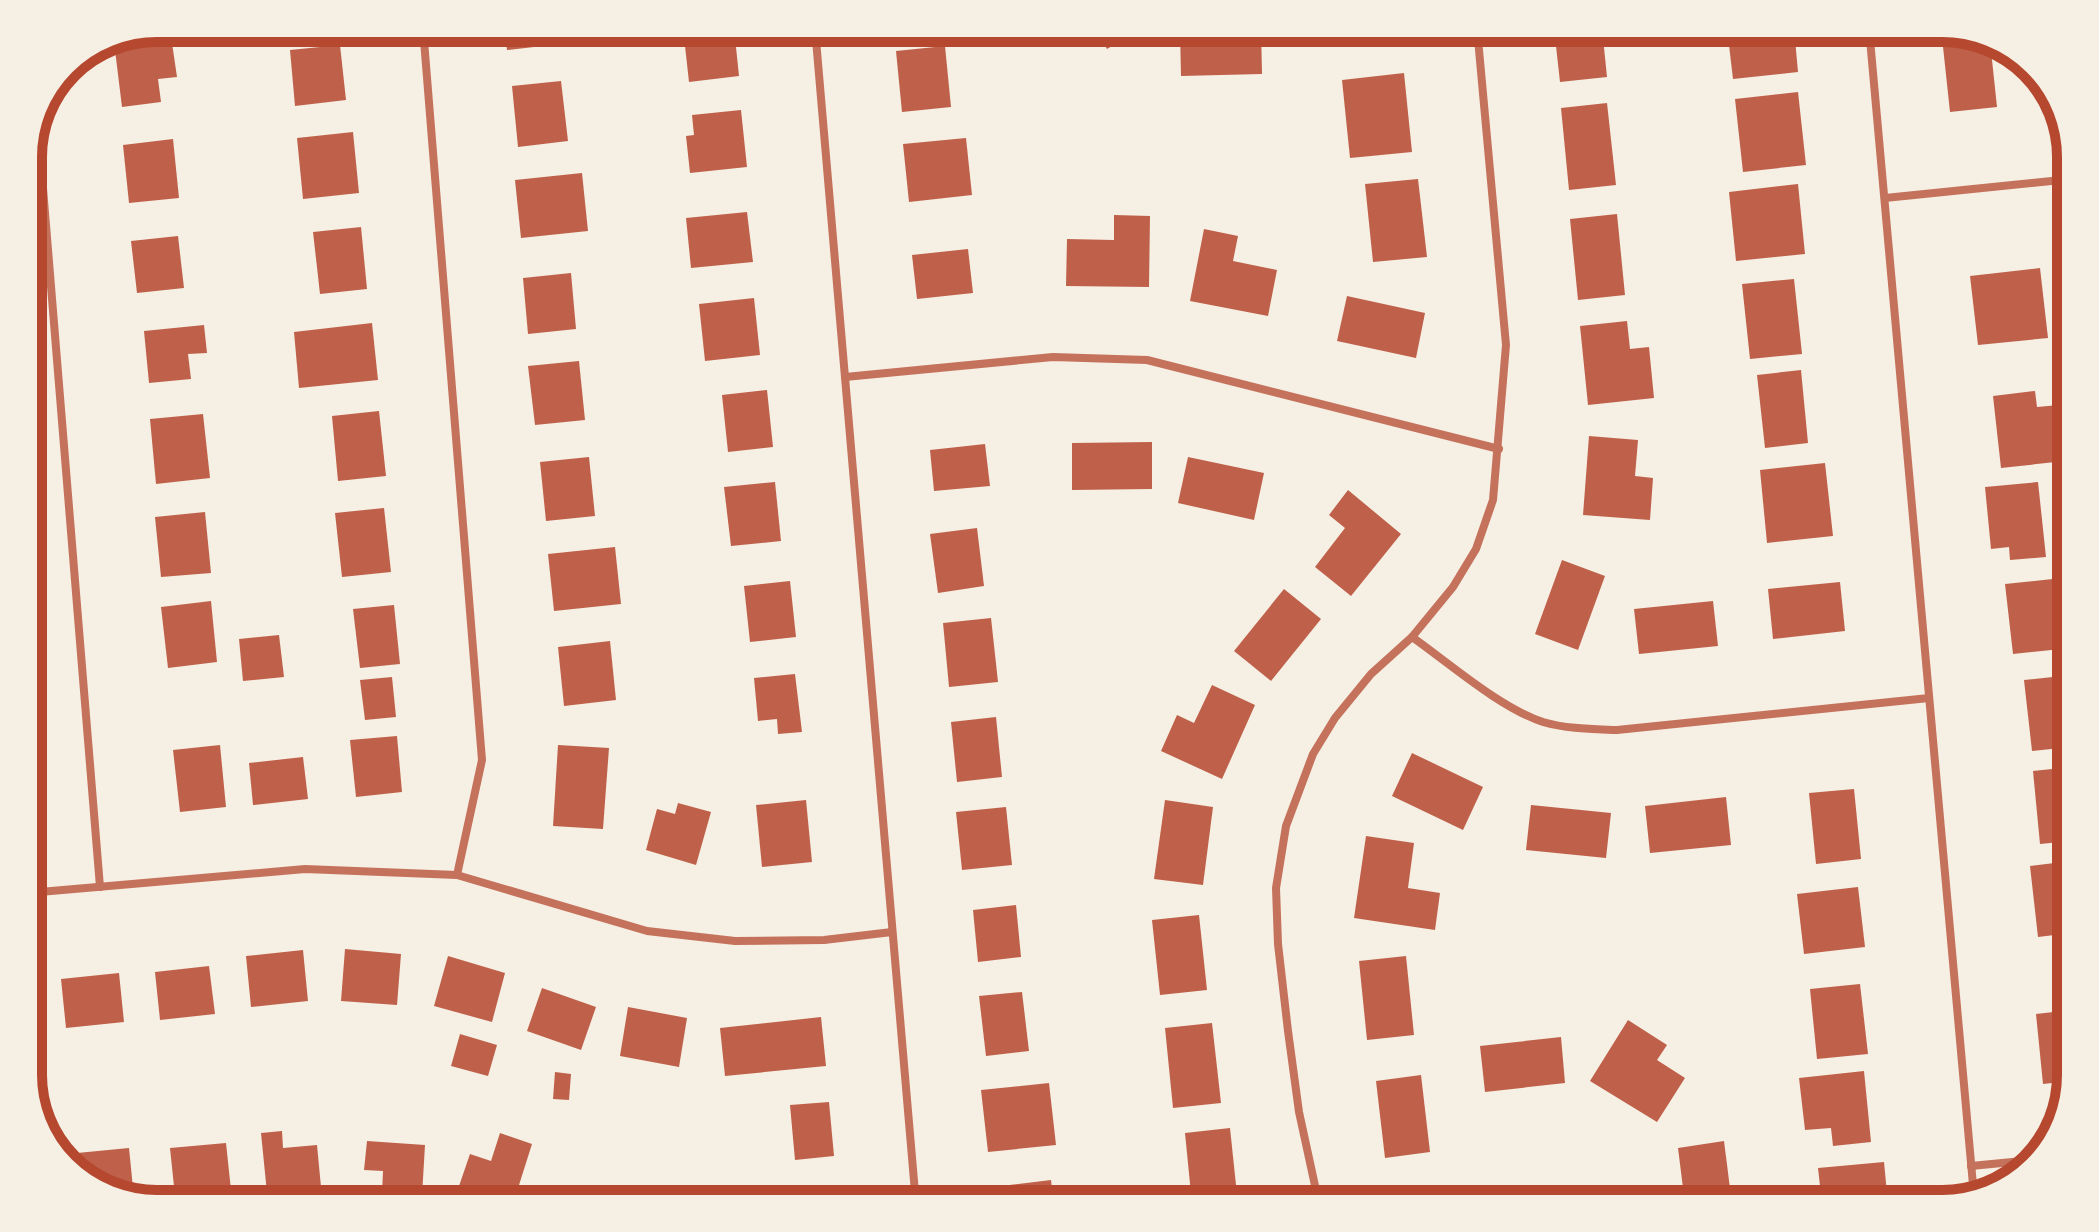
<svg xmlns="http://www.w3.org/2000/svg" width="2099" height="1232" font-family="'Open Sans',sans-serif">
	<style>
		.building { fill: #bf614a }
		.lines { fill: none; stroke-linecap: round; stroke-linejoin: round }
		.minor { stroke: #c5725c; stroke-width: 8 }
		.rim { fill: none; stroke: #b5482f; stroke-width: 10 }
	</style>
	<rect width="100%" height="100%" fill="#f6efe4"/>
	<g class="building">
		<path d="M 504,28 L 558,28 L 560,44 L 507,50 Z"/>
		<path d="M 683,28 L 734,28 L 739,76 L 689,82 Z"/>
		<path d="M 1094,28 L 1142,28 L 1107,49 Z"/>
		<path d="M 1261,28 L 1262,74 L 1181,76 L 1180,30 Z"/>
		<path d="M 1318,28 L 1379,28 L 1379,29 L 1322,43 Z"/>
		<path d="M 1554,28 L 1602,28 L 1607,77 L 1560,82 Z"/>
		<path d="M 1727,28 L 1794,28 L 1798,72 L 1733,79 Z"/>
		<path d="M 1941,28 L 1990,41 L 1997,107 L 1950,112 Z"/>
		<path d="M 172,43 L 177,77 L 158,79 L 161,102 L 122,107 L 115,50 Z"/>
		<path d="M 340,45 L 346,100 L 295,106 L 290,50 Z"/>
		<path d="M 945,46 L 951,107 L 902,112 L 896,51 Z"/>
		<path d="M 1404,73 L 1412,152 L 1350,158 L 1342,80 Z"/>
		<path d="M 561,81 L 568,141 L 518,147 L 512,86 Z"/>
		<path d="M 2044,82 L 2054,92 L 2055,95 L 2045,96 Z"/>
		<path d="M 1798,92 L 1806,165 L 1743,172 L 1735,99 Z"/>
		<path d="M 1607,103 L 1616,185 L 1569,190 L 1561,108 Z"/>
		<path d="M 741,110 L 747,167 L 690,173 L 686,136 L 694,135 L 692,115 Z"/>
		<path d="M 353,132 L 359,193 L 303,199 L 297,138 Z"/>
		<path d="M 966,138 L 972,195 L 909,202 L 903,144 Z"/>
		<path d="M 173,139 L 179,198 L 129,203 L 123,145 Z"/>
		<path d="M 582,173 L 588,231 L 521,238 L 515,180 Z"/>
		<path d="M 1418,179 L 1427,257 L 1373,262 L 1365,184 Z"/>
		<path d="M 1798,184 L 1805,254 L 1736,261 L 1729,192 Z"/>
		<path d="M 747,212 L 753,262 L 691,268 L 686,218 Z"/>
		<path d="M 1617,214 L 1625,295 L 1578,300 L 1570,219 Z"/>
		<path d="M 1114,215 L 1150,216 L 1149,287 L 1066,286 L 1067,239 L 1114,240 Z"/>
		<path d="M 361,227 L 367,289 L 320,294 L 313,232 Z"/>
		<path d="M 1204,229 L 1238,236 L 1233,261 L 1277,270 L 1268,316 L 1190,301 Z"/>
		<path d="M 178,236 L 184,288 L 137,293 L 131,241 Z"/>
		<path d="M 968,249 L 973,293 L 917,299 L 912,255 Z"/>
		<path d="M 2063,264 L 2071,264 L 2071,318 L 2069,318 Z"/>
		<path d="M 2040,268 L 2048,338 L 1978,345 L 1970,276 Z"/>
		<path d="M 571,273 L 576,329 L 528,334 L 523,278 Z"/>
		<path d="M 1794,279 L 1802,354 L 1750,359 L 1742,284 Z"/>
		<path d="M 1347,296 L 1425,313 L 1416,358 L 1337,341 Z"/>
		<path d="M 754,298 L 760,355 L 705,361 L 699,304 Z"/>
		<path d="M 1627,321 L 1630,349 L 1649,347 L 1654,398 L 1588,405 L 1580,326 Z"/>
		<path d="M 372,323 L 378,380 L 299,388 L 294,332 Z"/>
		<path d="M 204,325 L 207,353 L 188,354 L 191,379 L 149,383 L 144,331 Z"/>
		<path d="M 579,361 L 585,420 L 535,425 L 528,366 Z"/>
		<path d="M 1801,370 L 1808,443 L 1765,448 L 1757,375 Z"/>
		<path d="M 767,390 L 773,447 L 728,452 L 722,395 Z"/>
		<path d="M 2035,391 L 2037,407 L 2059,405 L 2065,461 L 2001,468 L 1993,396 Z"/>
		<path d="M 379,411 L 386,476 L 338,481 L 332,416 Z"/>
		<path d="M 203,414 L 210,478 L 156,484 L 150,419 Z"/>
		<path d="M 1589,436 L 1638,440 L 1635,476 L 1653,478 L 1650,520 L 1583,515 Z"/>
		<path d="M 1152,442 L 1152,489 L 1072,490 L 1072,443 Z"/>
		<path d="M 985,444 L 990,486 L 934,491 L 930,450 Z"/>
		<path d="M 589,457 L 595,516 L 546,521 L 540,462 Z"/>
		<path d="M 1188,457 L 1264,473 L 1254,520 L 1178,503 Z"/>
		<path d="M 1825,463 L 1833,536 L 1767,543 L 1760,470 Z"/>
		<path d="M 775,482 L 781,541 L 731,546 L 724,487 Z"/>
		<path d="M 2038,482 L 2046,557 L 2010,560 L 2009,547 L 1991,549 L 1985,487 Z"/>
		<path d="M 1348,490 L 1401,534 L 1351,596 L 1315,567 L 1345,528 L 1329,515 Z"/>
		<path d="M 384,508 L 391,572 L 342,577 L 335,513 Z"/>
		<path d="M 205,512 L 211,573 L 161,577 L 155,517 Z"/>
		<path d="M 977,528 L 984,586 L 938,593 L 930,534 Z"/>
		<path d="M 615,547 L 621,604 L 554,611 L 548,554 Z"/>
		<path d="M 1562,560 L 1605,576 L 1578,650 L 1535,634 Z"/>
		<path d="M 2071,577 L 2071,648 L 2013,654 L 2005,584 Z"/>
		<path d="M 790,581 L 796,637 L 750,642 L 744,586 Z"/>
		<path d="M 1840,582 L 1845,631 L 1773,639 L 1768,589 Z"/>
		<path d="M 1284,589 L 1321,619 L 1271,681 L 1234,651 Z"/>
		<path d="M 211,601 L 217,662 L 168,668 L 161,607 Z"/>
		<path d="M 1713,601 L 1718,646 L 1639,654 L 1634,609 Z"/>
		<path d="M 394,605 L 400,664 L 360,668 L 353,609 Z"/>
		<path d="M 991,618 L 998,682 L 949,687 L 943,623 Z"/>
		<path d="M 279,635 L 284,677 L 243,681 L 239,639 Z"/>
		<path d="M 610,641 L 616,700 L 564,706 L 558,647 Z"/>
		<path d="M 795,674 L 802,732 L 778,734 L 777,719 L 758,721 L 754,678 Z"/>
		<path d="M 2071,675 L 2071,747 L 2032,751 L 2024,680 Z"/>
		<path d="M 392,677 L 396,717 L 365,720 L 360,680 Z"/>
		<path d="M 1212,685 L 1255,705 L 1222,779 L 1161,751 L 1177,715 L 1194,723 Z"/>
		<path d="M 996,717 L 1002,777 L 957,782 L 951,722 Z"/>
		<path d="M 397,736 L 402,792 L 356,797 L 350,740 Z"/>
		<path d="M 220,745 L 226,807 L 180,812 L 173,750 Z"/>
		<path d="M 558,745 L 609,748 L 603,829 L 553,826 Z"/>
		<path d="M 1412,753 L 1483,787 L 1463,830 L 1392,796 Z"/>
		<path d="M 303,757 L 308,799 L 253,805 L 249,763 Z"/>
		<path d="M 2071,767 L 2071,841 L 2040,844 L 2033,771 Z"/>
		<path d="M 1854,789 L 1861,859 L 1816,864 L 1809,793 Z"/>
		<path d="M 1726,797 L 1731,845 L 1650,853 L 1645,806 Z"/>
		<path d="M 806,800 L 812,862 L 762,867 L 756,805 Z"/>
		<path d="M 1165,800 L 1213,807 L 1203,885 L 1154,879 Z"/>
		<path d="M 678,803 L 711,812 L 696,865 L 646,850 L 657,809 L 675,814 Z"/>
		<path d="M 1531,805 L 1611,813 L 1606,858 L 1526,850 Z"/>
		<path d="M 1006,807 L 1012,865 L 962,870 L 956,812 Z"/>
		<path d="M 1366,836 L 1414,843 L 1408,888 L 1440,893 L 1435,930 L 1354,918 Z"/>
		<path d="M 2071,861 L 2071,933 L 2038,937 L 2030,866 Z"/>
		<path d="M 1858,887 L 1865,947 L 1804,954 L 1797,894 Z"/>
		<path d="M 1016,905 L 1021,957 L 978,962 L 973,910 Z"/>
		<path d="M 1199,915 L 1207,990 L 1160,995 L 1152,920 Z"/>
		<path d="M 345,949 L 401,954 L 397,1005 L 341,1001 Z"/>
		<path d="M 303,950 L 308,1001 L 251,1007 L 246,956 Z"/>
		<path d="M 448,956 L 505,973 L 492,1022 L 434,1006 Z"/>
		<path d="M 1406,956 L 1414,1035 L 1367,1040 L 1359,961 Z"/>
		<path d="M 209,966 L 215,1014 L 160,1020 L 155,972 Z"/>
		<path d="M 119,973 L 124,1022 L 66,1028 L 61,979 Z"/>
		<path d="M 1860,984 L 1868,1054 L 1817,1059 L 1810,989 Z"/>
		<path d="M 542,988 L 596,1007 L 581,1050 L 527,1031 Z"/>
		<path d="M 1022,992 L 1029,1051 L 986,1056 L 979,996 Z"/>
		<path d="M 628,1007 L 687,1018 L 679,1067 L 620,1056 Z"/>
		<path d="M 2071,1010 L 2070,1081 L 2043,1084 L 2036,1014 Z"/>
		<path d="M 821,1017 L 826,1066 L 725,1076 L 720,1028 Z"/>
		<path d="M 1628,1020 L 1667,1045 L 1657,1060 L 1685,1078 L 1657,1122 L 1590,1081 Z"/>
		<path d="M 1212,1023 L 1221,1103 L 1173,1108 L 1165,1028 Z"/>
		<path d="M 460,1034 L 497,1045 L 488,1076 L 451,1066 Z"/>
		<path d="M 1561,1037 L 1565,1083 L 1485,1092 L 1480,1046 Z"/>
		<path d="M 1864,1071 L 1871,1142 L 1833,1146 L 1831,1128 L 1805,1130 L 1799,1078 Z"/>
		<path d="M 555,1072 L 571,1074 L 569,1100 L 553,1099 Z"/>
		<path d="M 1421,1075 L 1430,1152 L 1385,1158 L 1376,1081 Z"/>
		<path d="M 1049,1083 L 1056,1145 L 988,1152 L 981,1090 Z"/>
		<path d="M 829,1102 L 834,1156 L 795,1160 L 790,1105 Z"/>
		<path d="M 1230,1128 L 1238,1204 L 1192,1204 L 1185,1133 Z"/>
		<path d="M 282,1131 L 283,1148 L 317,1145 L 321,1187 L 267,1193 L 261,1133 Z"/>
		<path d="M 500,1133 L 532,1144 L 513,1204 L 505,1204 L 458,1189 L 470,1154 L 491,1161 Z"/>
		<path d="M 367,1141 L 425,1145 L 422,1196 L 382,1194 L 383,1171 L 364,1170 Z"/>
		<path d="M 1724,1141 L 1732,1204 L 1685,1204 L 1678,1148 Z"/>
		<path d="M 226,1143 L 231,1190 L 175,1196 L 170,1148 Z"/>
		<path d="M 129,1148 L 134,1198 L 92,1187 L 79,1174 L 77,1153 Z"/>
		<path d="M 1884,1162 L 1888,1204 L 1822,1204 L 1818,1168 Z"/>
		<path d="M 1051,1180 L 1054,1204 L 993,1204 L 992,1187 Z"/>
		<path d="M 567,1186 L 596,1204 L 556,1204 Z"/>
		<path d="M 836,1195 L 837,1204 L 788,1204 L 788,1200 Z"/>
	</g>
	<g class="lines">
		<g class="minor">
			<path d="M 423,28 L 482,760 L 457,875"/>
			<path d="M 815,28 L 916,1204"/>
			<path d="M 1869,28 L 1974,1196"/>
			<path d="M 38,127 L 100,887"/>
			<path d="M 1885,198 L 2071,179"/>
			<path d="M 845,377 L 1053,357 L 1147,360 L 1499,449"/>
			<path d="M 1412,637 C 1449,663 1500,708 1543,722 C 1567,729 1593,729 1617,730 L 1929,698"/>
			<path d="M 28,893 L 305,869 L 457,875 L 647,931 L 735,941 L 824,940 L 892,932"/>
			<path d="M 1971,1166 L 2033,1160"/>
			<path d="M 1319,1204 L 1299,1112 L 1288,1031 L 1278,944 L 1276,888 L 1286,826 L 1313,754 L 1335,718 L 1371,674 L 1412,637 L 1453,587 L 1476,549 L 1493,500 L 1506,345 L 1477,28"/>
		</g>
	</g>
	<path d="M0 0H2099V1232H0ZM157 42H1942A115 115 0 0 1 2057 157V1075A115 115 0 0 1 1942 1190H157A115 115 0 0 1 42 1075V157A115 115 0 0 1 157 42Z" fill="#f6efe4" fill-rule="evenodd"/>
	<path class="rim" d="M157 42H1942A115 115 0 0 1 2057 157V1075A115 115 0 0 1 1942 1190H157A115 115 0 0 1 42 1075V157A115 115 0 0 1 157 42Z"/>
</svg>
